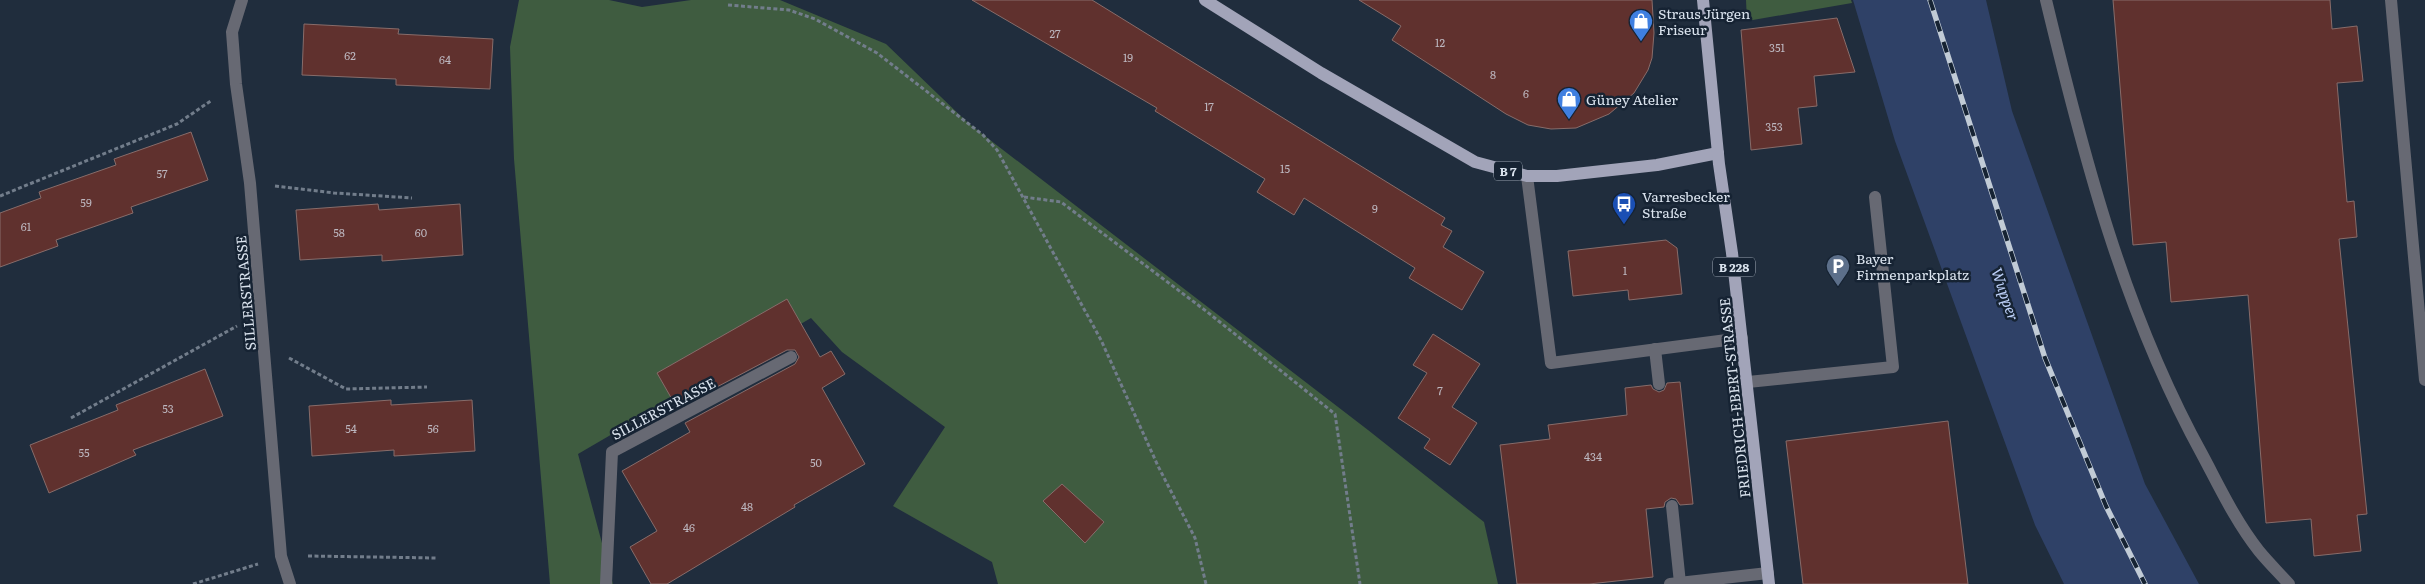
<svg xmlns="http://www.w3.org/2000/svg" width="2425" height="584" font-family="Literata,serif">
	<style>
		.green { fill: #3f5c40 }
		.water { fill: #2f4167 }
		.building { fill: #60312e; stroke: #876c6a }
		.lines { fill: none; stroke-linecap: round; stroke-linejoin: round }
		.path { stroke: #727d8b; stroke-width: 3; stroke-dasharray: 4 2.5; stroke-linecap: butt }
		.service { stroke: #676973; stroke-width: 12 }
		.minor { stroke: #676973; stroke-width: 12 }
		.primary { stroke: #a2a4b9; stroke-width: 12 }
		.rail-casing { stroke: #c1cbd6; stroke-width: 5.5 }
		.rail { stroke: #162333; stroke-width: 4; stroke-dasharray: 11; stroke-linecap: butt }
		.labels { text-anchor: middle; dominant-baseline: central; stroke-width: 5; stroke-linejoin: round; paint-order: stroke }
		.number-label { font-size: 11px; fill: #bcb6be }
		.shield { fill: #162333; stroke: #9fa9b6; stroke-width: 1 }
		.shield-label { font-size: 12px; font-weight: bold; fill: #dae3ee }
		.poi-label { font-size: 14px; fill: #dae3ee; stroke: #162333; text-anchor: start }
		.street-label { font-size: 14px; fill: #dae3ee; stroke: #162333 }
		.water-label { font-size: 15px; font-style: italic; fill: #bccff7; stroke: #162333 }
	</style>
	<rect width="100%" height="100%" fill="#202d3d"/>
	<g class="green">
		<path d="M 519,0 L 609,0 L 642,7 L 691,0 L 780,0 L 886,44 L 968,123 L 1368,430 L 1484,522 L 1498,584 L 998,584 L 992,562 L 893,506 L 945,427 L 842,352 L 811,318 L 578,454 L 613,584 L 550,584 L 514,159 L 510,47 Z"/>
		<path d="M 1746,0 L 1851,0 L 1852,3 L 1747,21 Z"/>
	</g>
	<path class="water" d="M 1853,0 L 1986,0 L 2012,111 L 2145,484 L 2199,584 L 2064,584 L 2035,525 L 1895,141 Z"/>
	<g class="building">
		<path d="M 972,0 L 1092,0 L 1445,218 L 1441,225 L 1452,231 L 1443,247 L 1484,272 L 1462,310 L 1409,278 L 1415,268 L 1304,198 L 1294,215 L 1257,192 L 1265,179 L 1155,111 L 1157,108 Z"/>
		<path d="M 1359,0 L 1652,0 L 1654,33 L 1652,58 L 1648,70 L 1634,93 L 1609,114 L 1576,128 L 1551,129 L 1528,125 L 1506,114 L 1392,40 L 1401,26 Z"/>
		<path d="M 2113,0 L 2330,0 L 2332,29 L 2357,26 L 2363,81 L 2337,83 L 2347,202 L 2354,201 L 2357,237 L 2339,239 L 2367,514 L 2357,515 L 2361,551 L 2314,556 L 2311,519 L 2266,523 L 2248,295 L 2171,302 L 2166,242 L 2133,245 Z"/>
		<path d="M 1837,18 L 1855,72 L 1814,76 L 1817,106 L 1798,108 L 1802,144 L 1751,150 L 1741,30 Z"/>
		<path d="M 304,24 L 399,29 L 398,34 L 493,39 L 490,89 L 396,85 L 396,79 L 302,75 Z"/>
		<path d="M 191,132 L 208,180 L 131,207 L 133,213 L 56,240 L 58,246 L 0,267 L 0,213 L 41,198 L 39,192 L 116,165 L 114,159 Z"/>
		<path d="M 378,204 L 379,210 L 460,204 L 463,255 L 382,261 L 382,255 L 300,260 L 296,210 Z"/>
		<path d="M 1666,240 L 1677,248 L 1682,294 L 1629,300 L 1628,290 L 1573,296 L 1568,251 Z"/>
		<path d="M 787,299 L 820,357 L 831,351 L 845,374 L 822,388 L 865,464 L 794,505 L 795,507 L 667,584 L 651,584 L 630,547 L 657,531 L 622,471 L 690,432 L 685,423 L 795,364 L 799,357 L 795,350 L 787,350 L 677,408 L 657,373 Z"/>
		<path d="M 1433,334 L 1480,364 L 1452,407 L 1477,423 L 1450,465 L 1424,448 L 1430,439 L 1398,418 L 1427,373 L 1413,365 Z"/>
		<path d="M 205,369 L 223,416 L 133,450 L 136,455 L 49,493 L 30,445 L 118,410 L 116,405 Z"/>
		<path d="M 1680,382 L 1693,504 L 1680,505 L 1676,499 L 1671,498 L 1665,502 L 1664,507 L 1646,509 L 1653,577 L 1589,584 L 1517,584 L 1500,445 L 1550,439 L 1548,425 L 1627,415 L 1625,388 L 1651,385 L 1653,389 L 1659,392 L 1664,390 L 1667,383 Z"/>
		<path d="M 391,400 L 391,405 L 472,400 L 475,451 L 394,456 L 394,450 L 312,456 L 309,406 Z"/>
		<path d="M 1948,421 L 1968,584 L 1803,584 L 1786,441 Z"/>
		<path d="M 1062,484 L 1104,522 L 1085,543 L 1043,501 Z"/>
	</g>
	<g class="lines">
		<g class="path">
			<path d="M 728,5 L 789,10 L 815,19 L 877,53 L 983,135 L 997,150 L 1101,340 L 1158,466 L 1195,538 L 1206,584"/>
			<path d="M 275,186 L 334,193 L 412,198"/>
			<path d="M 0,196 L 177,124 L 212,100"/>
			<path d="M 1024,197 L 1061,202 L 1206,311 L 1335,414 L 1360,584"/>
			<path d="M 289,358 L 346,389 L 427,387"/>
			<path d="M 71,418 L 237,326"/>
			<path d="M 308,556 L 437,558"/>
			<path d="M 193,584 L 258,564"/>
		</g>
		<g class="service">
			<path d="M 2046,0 C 2084,158 2124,313 2203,456 C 2220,488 2236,522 2259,551 C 2268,562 2279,573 2289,584"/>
			<path d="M 2391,0 L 2425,380"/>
			<path d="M 1527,176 L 1551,363 L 1742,338"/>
			<path d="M 1655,349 L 1659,384"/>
			<path d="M 1748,382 L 1893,367 L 1875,197"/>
			<path d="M 1672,506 L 1680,583"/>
			<path d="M 606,584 L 612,452 L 791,357"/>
			<path d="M 1670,584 L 1768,573"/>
		</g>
		<path class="minor" d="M 242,0 L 232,32 L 236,84 L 250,183 L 281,556 L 290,584"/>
		<g class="primary">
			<path d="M 1205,0 L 1321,73 L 1475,162 L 1527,176 L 1557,176 L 1657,165 L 1718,153"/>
			<path d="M 1703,0 L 1719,164 L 1732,253 L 1769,584"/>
		</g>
		<g class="rail-casing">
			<path id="rail" d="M 1930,0 L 2045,358 L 2106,506 L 2145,584"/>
		</g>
		<use href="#rail" class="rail"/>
	</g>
	<defs>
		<g id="shop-pin" transform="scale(1.25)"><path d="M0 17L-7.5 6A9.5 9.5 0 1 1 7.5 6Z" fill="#3f7fe0" stroke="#162333"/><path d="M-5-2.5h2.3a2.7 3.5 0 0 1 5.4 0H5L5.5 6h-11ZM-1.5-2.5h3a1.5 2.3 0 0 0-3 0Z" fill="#fff"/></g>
		<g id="bus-pin" transform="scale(1.25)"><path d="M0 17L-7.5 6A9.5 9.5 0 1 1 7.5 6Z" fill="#1a4fb4" stroke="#162333"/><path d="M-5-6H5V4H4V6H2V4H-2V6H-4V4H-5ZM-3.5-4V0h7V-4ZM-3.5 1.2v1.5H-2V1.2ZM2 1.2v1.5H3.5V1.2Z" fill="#fff"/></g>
		<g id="parking-pin" transform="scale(1.25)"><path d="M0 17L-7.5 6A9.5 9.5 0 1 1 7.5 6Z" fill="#5c6f8a" stroke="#162333"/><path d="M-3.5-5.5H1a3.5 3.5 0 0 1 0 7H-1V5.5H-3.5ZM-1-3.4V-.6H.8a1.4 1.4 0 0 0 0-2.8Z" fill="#fff"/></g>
	</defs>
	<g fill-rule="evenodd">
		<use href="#shop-pin" x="1641" y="21"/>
		<use href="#shop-pin" x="1569" y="99"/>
		<use href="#bus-pin" x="1624" y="204"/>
		<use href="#parking-pin" x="1838" y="266"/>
	</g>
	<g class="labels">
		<g class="number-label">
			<text x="1055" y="33">27</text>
			<text x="1440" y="42">12</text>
			<text x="1777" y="47">351</text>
			<text x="350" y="55">62</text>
			<text x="1128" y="57">19</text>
			<text x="445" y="59">64</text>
			<text x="1493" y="74">8</text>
			<text x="1526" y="93">6</text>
			<text x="1209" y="106">17</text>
			<text x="1774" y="126">353</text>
			<text x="1285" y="168">15</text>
			<text x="162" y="173">57</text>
			<text x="86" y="202">59</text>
			<text x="1375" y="208">9</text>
			<text x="26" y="226">61</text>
			<text x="339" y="232">58</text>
			<text x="421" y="232">60</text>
			<text x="1625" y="270">1</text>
			<text x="1440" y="390">7</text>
			<text x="168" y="408">53</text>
			<text x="351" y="428">54</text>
			<text x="433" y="428">56</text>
			<text x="84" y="452">55</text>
			<text x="1593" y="456">434</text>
			<text x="816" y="462">50</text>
			<text x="747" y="506">48</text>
			<text x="689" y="527">46</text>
		</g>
		<g class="shield">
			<rect x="1494" y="161.5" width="28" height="19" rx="4"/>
			<rect x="1713" y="257.5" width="42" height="19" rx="4"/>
		</g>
		<g class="shield-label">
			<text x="1508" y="171">B 7</text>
			<text x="1734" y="267">B 228</text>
		</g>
		<g class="poi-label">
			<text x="1658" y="13">Straus Jürgen<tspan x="1658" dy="16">Friseur</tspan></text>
			<text x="1586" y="99">Güney Atelier</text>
			<text x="1642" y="196">Varresbecker<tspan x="1642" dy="16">Straße</tspan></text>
			<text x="1856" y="258">Bayer<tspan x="1856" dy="16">Firmenparkplatz</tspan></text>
		</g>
		<g class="street-label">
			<text transform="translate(245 293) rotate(-95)">SILLERSTRASSE</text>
			<text transform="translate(1734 398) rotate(-96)">FRIEDRICH-EBERT-STRASSE</text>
			<text transform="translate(663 408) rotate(-28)">SILLERSTRASSE</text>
		</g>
		<g class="water-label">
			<text transform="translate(2006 294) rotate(71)">Wupper</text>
		</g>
	</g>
</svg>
